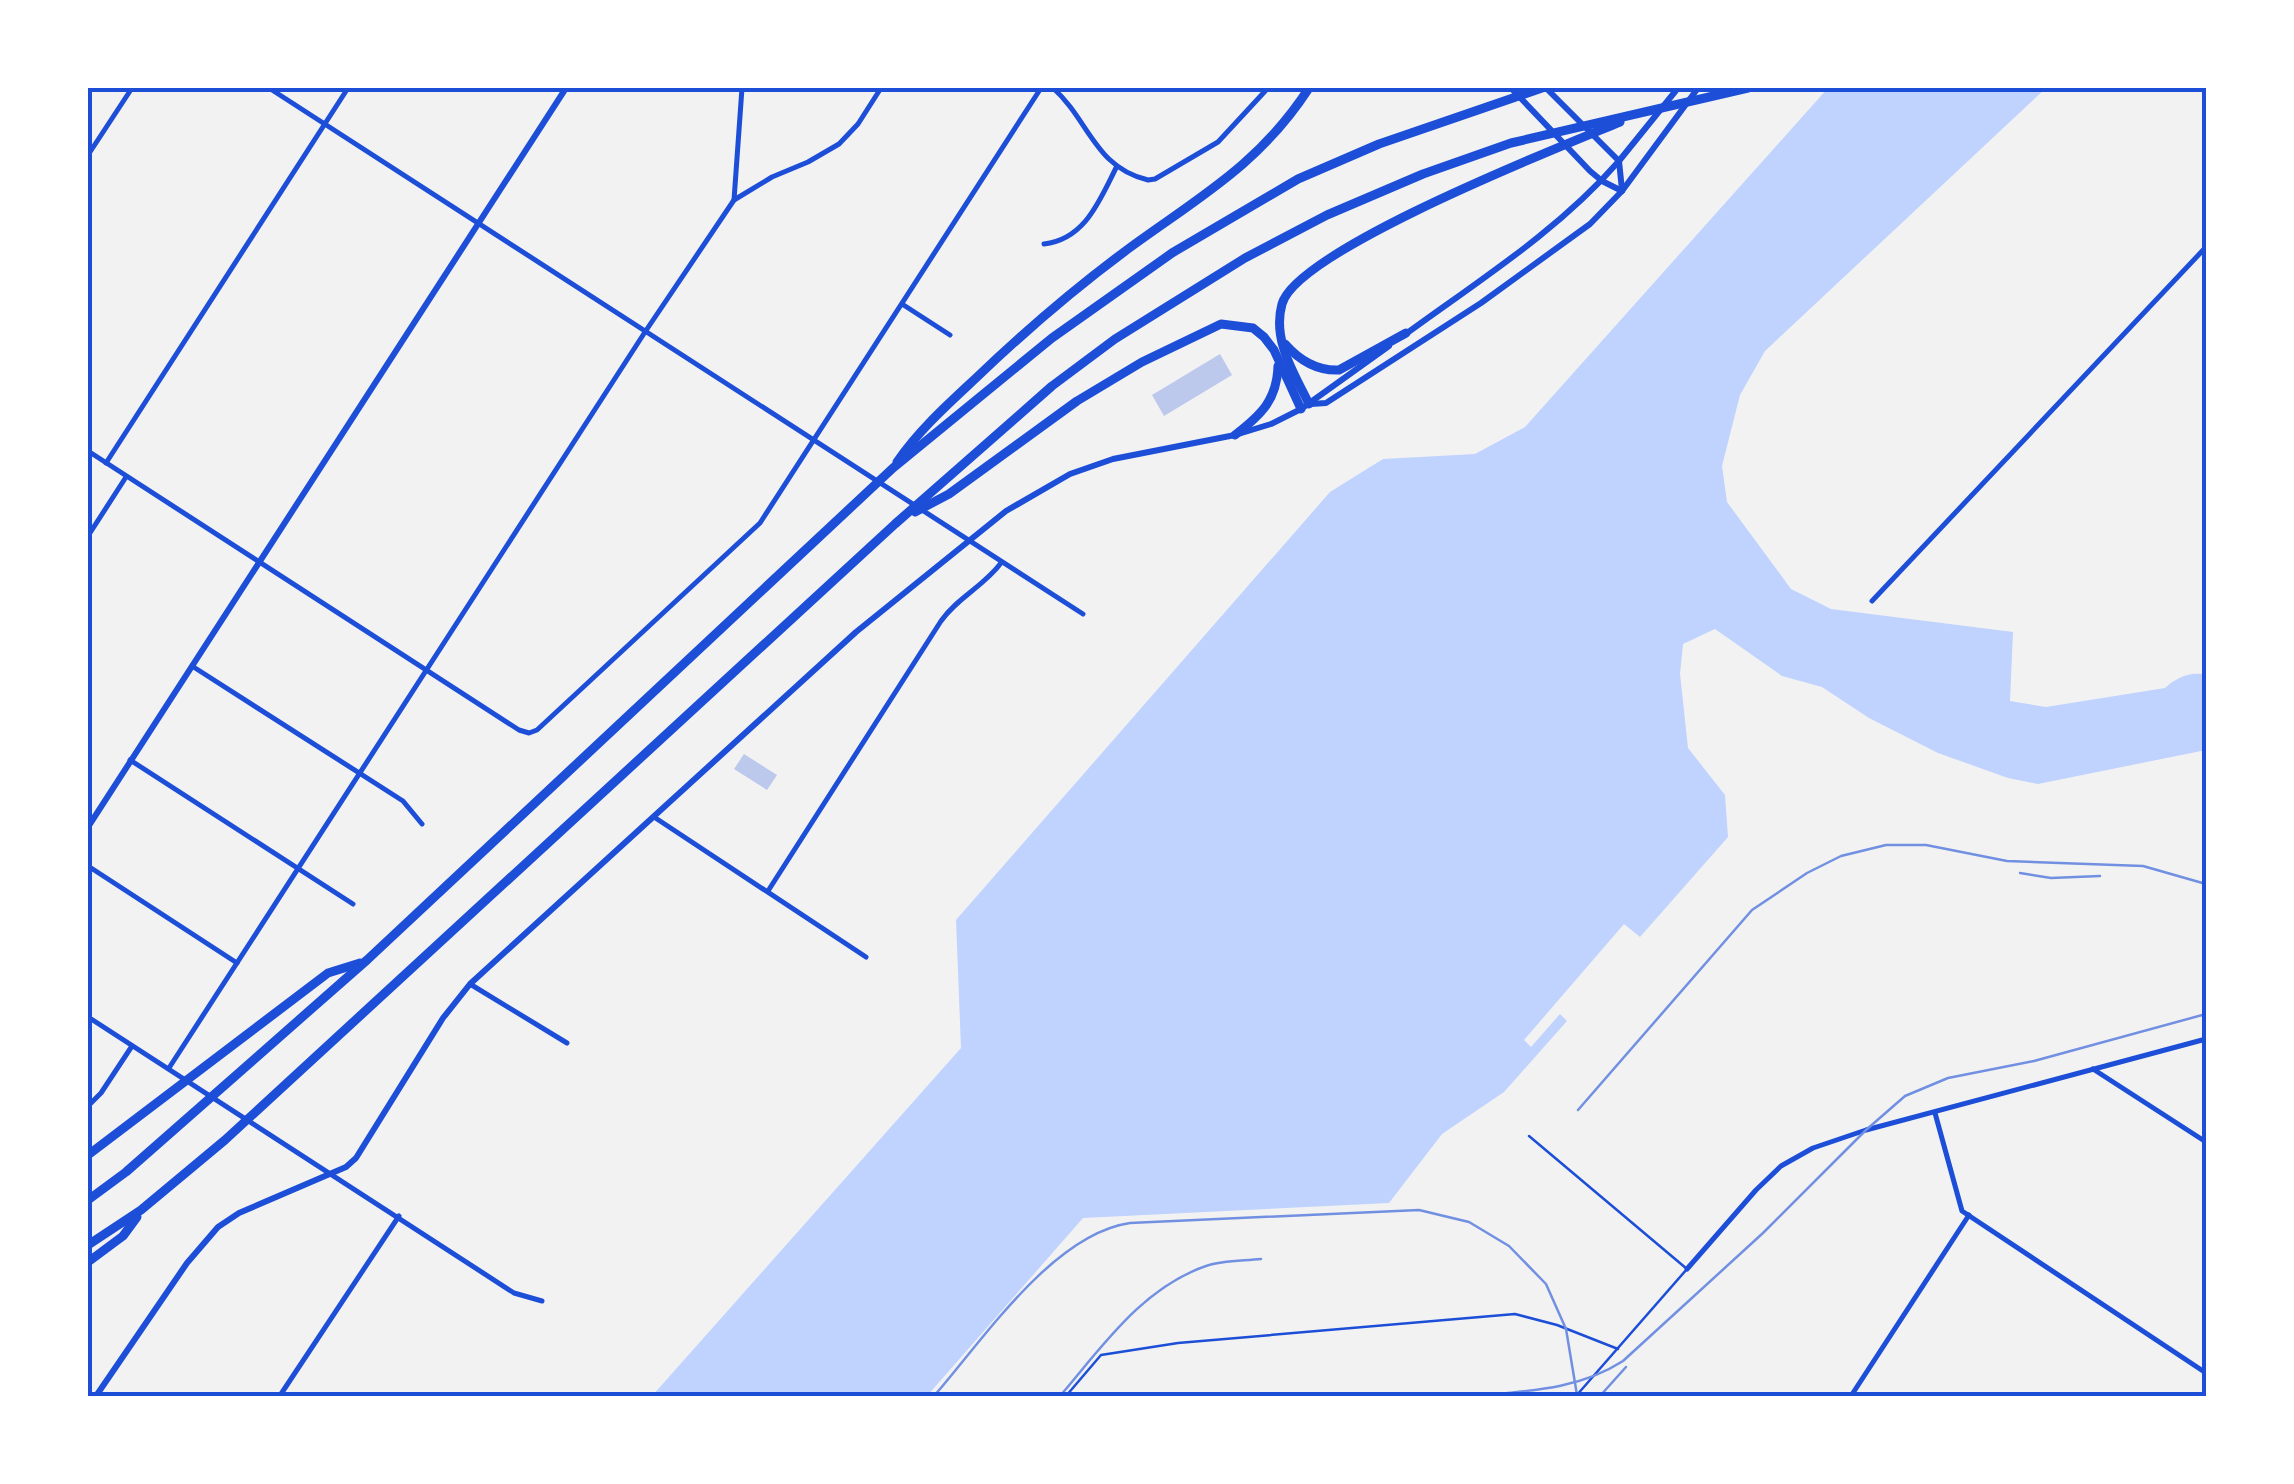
<svg xmlns="http://www.w3.org/2000/svg" width="2294" height="1484" font-family="Rubik,sans-serif">
	<style>
		.water { fill: #bfd3fe }
		.building { fill: #bdc9ec }
		.lines { fill: none; stroke-linecap: round; stroke-linejoin: round }
		.service { stroke: #1d4ed8; stroke-width: 2.5 }
		.minor { stroke: #1d4ed8; stroke-width: 5 }
		.tertiary { stroke: #1d4ed8; stroke-width: 6 }
		.secondary { stroke: #1d4ed8; stroke-width: 6 }
		.motorway { stroke: #1d4ed8; stroke-width: 9 }
		.rail { stroke: #7290e2; stroke-width: 2.5 }
		.neatline { fill: none; stroke: #1d4ed8; stroke-width: 4 }
	</style>
	<rect width="100%" height="100%" fill="#f2f2f2"/>
	<path class="water" d="M 1828,88 L 2046,88 L 1765,351 L 1740,395 L 1722,466 L 1727,502 L 1791,589 L 1831,609 L 2013,632 L 2010,701 L 2046,707 L 2165,688 C 2176,678 2191,671 2206,675 L 2206,750 L 2038,784 L 2008,778 L 1938,753 L 1869,718 L 1822,687 L 1782,676 L 1715,629 L 1683,644 L 1680,674 L 1688,748 L 1725,795 L 1728,837 L 1640,937 L 1624,924 L 1524,1040 L 1531,1047 L 1560,1014 L 1567,1021 L 1504,1092 L 1442,1134 L 1389,1203 L 1083,1218 L 927,1396 L 652,1396 L 961,1048 L 956,920 L 1330,492 L 1383,459 L 1475,454 L 1525,427 Z"/>
	<g class="building">
		<path d="M 1220,354 L 1232,375 L 1164,416 L 1152,395 Z"/>
		<path d="M 744,754 L 777,775 L 767,790 L 734,769 Z"/>
	</g>
	<g class="lines">
		<g class="service">
			<path d="M 1529,1136 L 1687,1269 L 1576,1396"/>
			<path d="M 1066,1396 L 1101,1355 L 1178,1343 L 1515,1314 L 1557,1325 L 1618,1349"/>
		</g>
		<g class="minor">
			<path d="M 269,88 L 1083,614"/>
			<path d="M 1053,88 C 1089,120 1095,168 1148,180 L 1155,179 L 1218,142 L 1268,88"/>
			<path d="M 88,155 L 132,88"/>
			<path d="M 734,200 L 772,177 L 808,162 L 839,144 L 858,124 L 881,88"/>
			<path d="M 1044,244 C 1086,239 1100,199 1117,166"/>
			<path d="M 902,304 L 950,335"/>
			<path d="M 88,451 L 519,730 L 529,733 L 537,730 L 760,523 L 1041,88"/>
			<path d="M 106,463 L 348,88"/>
			<path d="M 88,536 L 126,477"/>
			<path d="M 1872,601 L 2206,247"/>
			<path d="M 192,666 L 403,801 L 422,824"/>
			<path d="M 130,760 L 353,904"/>
			<path d="M 654,817 L 866,957"/>
			<path d="M 88,866 L 237,963"/>
			<path d="M 768,891 L 941,621 C 958,597 983,587 1001,563"/>
			<path d="M 470,984 L 567,1043"/>
			<path d="M 88,1017 L 514,1293 L 542,1301"/>
			<path d="M 169,1068 L 645,332 L 734,200 L 742,88"/>
			<path d="M 2093,1069 L 2206,1142"/>
			<path d="M 88,1106 L 101,1093 L 132,1046"/>
			<path d="M 1935,1113 L 1962,1211 L 2206,1373"/>
			<path d="M 1687,1269 L 1756,1190 L 1781,1166 L 1813,1148 L 1866,1130 L 2206,1039"/>
			<path d="M 281,1394 L 399,1216"/>
			<path d="M 1851,1396 L 1969,1215"/>
		</g>
		<g class="tertiary">
			<path d="M 1619,161 L 1678,88"/>
			<path d="M 1622,191 L 1698,88"/>
			<path d="M 88,827 L 566,88"/>
			<path d="M 96,1396 L 187,1263 L 218,1227 L 239,1213 L 346,1167 L 356,1158 L 443,1018 L 470,984 L 856,632 L 1006,511 L 1070,474 L 1113,459 L 1235,435 L 1271,424 L 1301,409"/>
		</g>
		<g class="secondary">
			<path d="M 1511,88 L 1590,171 L 1602,181 L 1622,191"/>
			<path d="M 1546,88 L 1619,161 L 1622,190"/>
			<path d="M 1403,336 C 1478,281 1557,232 1619,161"/>
			<path d="M 1311,404 L 1326,403 L 1481,303 L 1590,224 L 1622,191"/>
			<path d="M 1301,409 L 1389,346"/>
		</g>
		<g class="motorway">
			<path d="M 1285,344 C 1300,361 1317,371 1339,370 L 1406,333"/>
			<path d="M 1309,404 C 1294,373 1272,340 1282,304 C 1297,250 1560,147 1620,122"/>
			<path d="M 1235,435 C 1261,415 1277,400 1278,366"/>
			<path d="M 897,462 C 919,430 947,405 976,378 C 1024,332 1074,289 1128,249 C 1199,197 1259,165 1309,88"/>
			<path d="M 915,512 L 949,494 L 1077,401 L 1142,362 L 1221,324 L 1253,328 L 1264,337 L 1274,350 L 1301,409"/>
			<path d="M 88,1155 L 328,973 L 360,963"/>
			<path d="M 88,1200 L 126,1172 L 367,960 L 893,468 L 1052,338 L 1172,253 L 1298,179 L 1379,144 L 1542,88"/>
			<path d="M 88,1245 L 141,1210 L 225,1140 L 895,524 L 1052,386 L 1115,339 L 1245,258 L 1327,215 L 1423,174 L 1511,143 L 1748,88"/>
			<path d="M 88,1262 L 123,1236 L 137,1217"/>
		</g>
		<g class="rail">
			<path d="M 2020,873 L 2051,878 L 2100,876"/>
			<path d="M 1578,1110 L 1752,910 L 1807,873 L 1841,856 L 1886,845 L 1926,845 L 2007,861 L 2143,866 L 2206,884"/>
			<path d="M 934,1396 C 983,1340 1053,1234 1130,1223 L 1419,1210 L 1469,1222 L 1509,1246 L 1546,1284 L 1566,1329 L 1577,1395"/>
			<path d="M 1060,1396 C 1102,1347 1142,1288 1206,1266 C 1223,1260 1243,1261 1261,1259"/>
			<path d="M 1475,1396 C 1527,1391 1578,1390 1623,1361 L 1763,1233 L 1866,1130 L 1905,1096 L 1948,1078 L 2034,1061 L 2206,1014"/>
			<path d="M 1600,1396 L 1626,1367"/>
		</g>
	</g>
	<rect width="2294" height="1484" fill="none" stroke="#ffffff" stroke-width="180"/>
	<rect x="90" y="90" width="2114" height="1304" class="neatline"/>
</svg>
